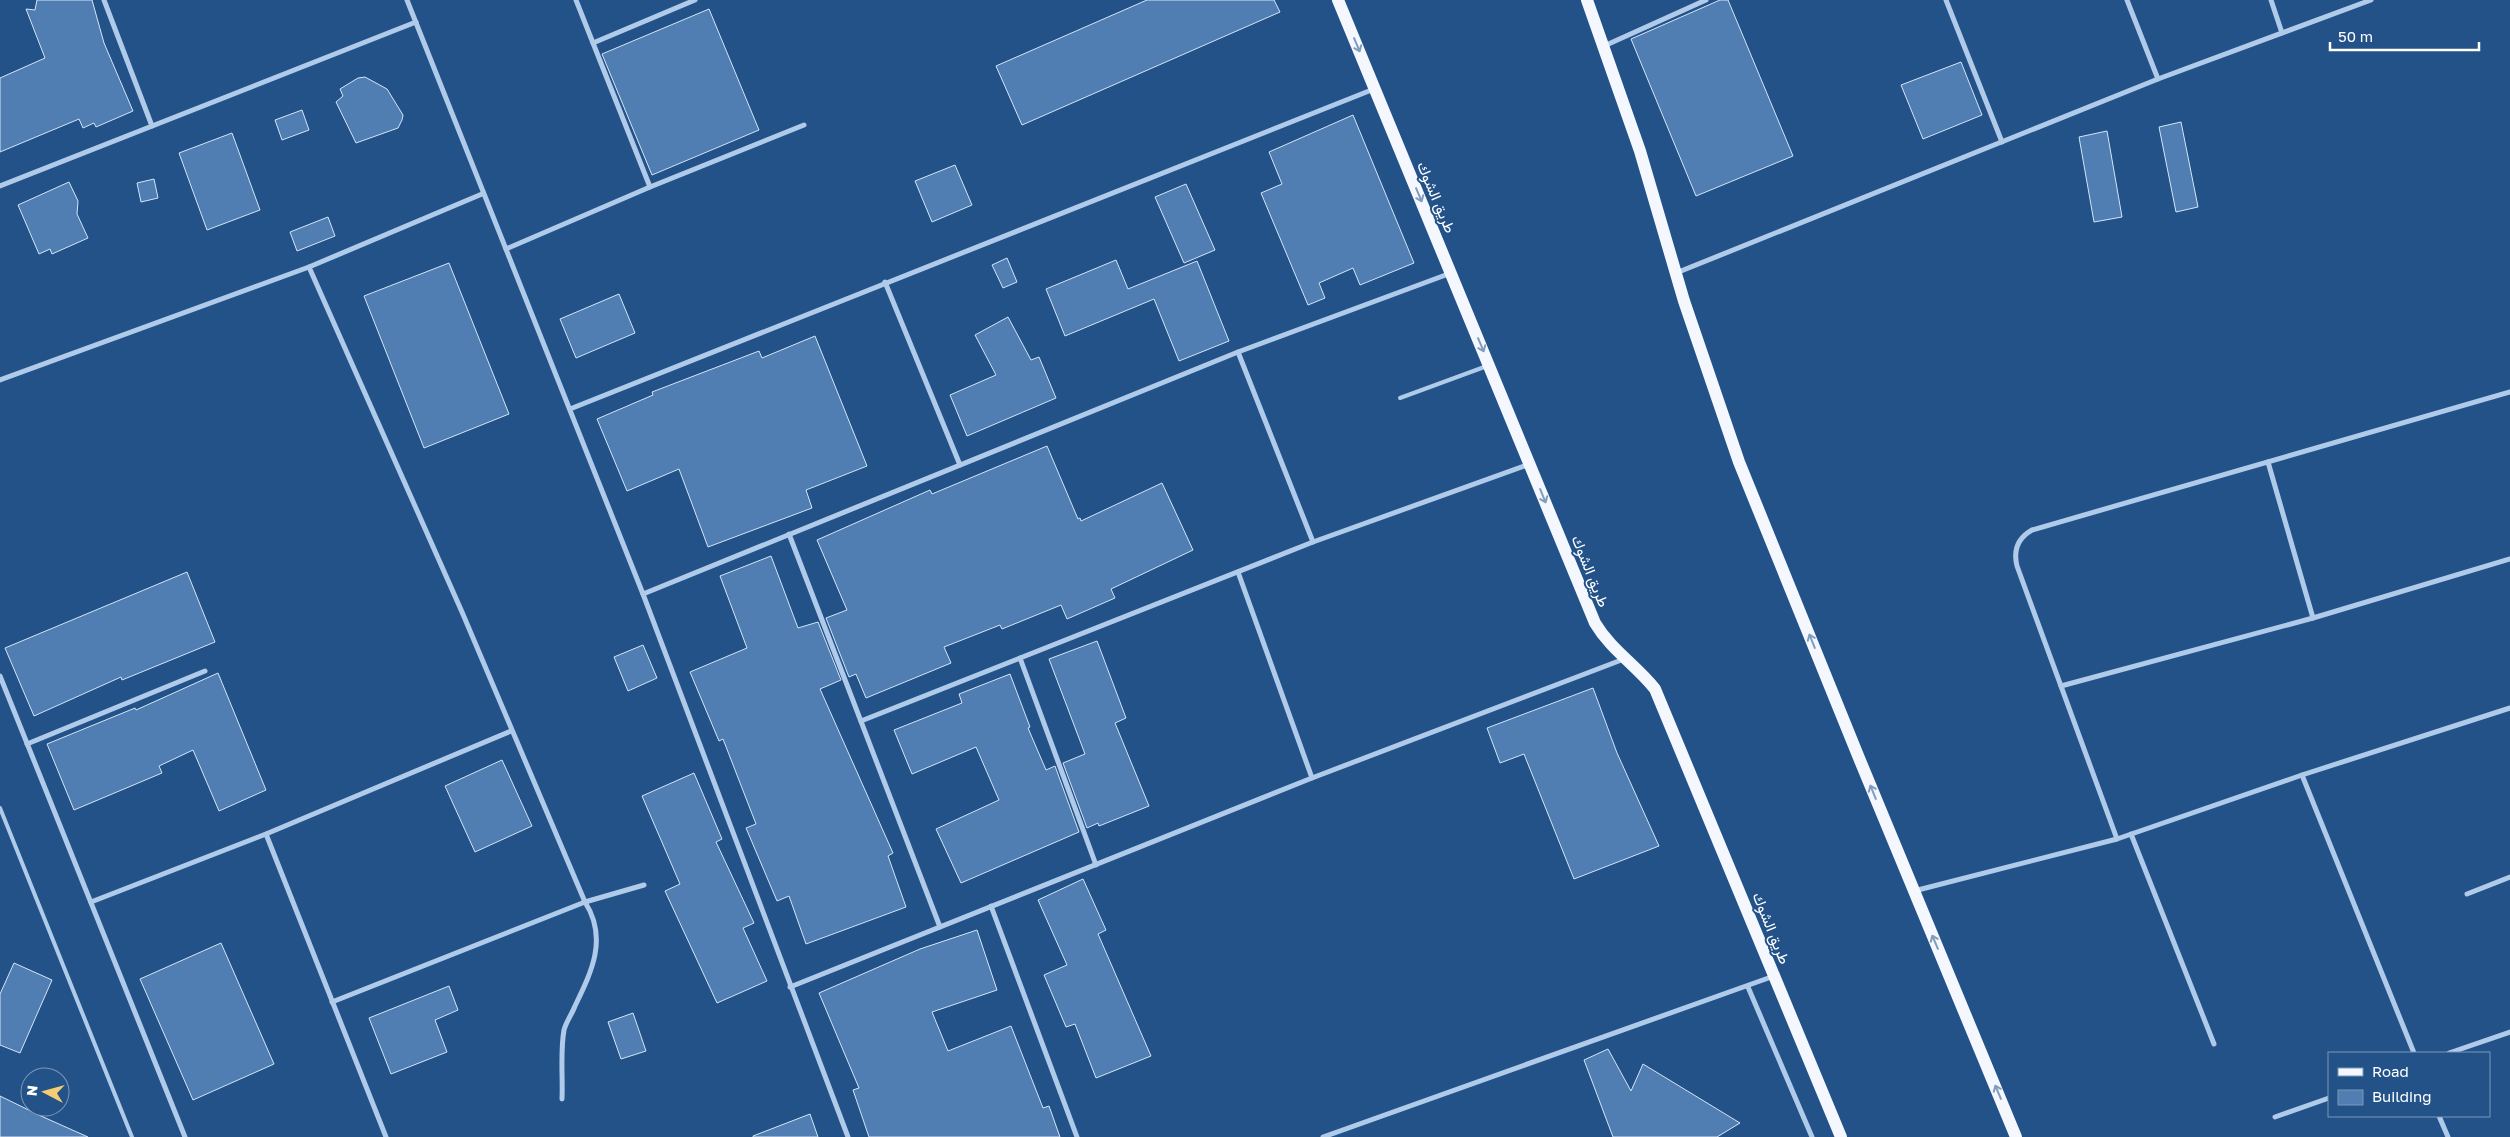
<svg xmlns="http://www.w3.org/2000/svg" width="2510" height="1137" font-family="'Golos Text',Vazirmatn,sans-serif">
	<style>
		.building { fill: #507eb2; stroke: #d4e5f7 }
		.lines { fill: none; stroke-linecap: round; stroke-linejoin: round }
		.lane { stroke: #b0cbea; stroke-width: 4 }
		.street { stroke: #b0cbea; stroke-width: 5 }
		.primary { stroke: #f4f8fe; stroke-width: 12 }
		.oneway { stroke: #819dbe }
		.labels { text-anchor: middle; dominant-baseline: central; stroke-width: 4; stroke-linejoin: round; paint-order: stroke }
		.street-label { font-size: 15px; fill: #fff; stroke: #235289 }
	</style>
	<rect width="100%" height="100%" fill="#235289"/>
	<g class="building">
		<path d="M 37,0 L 92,0 L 104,43 L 133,111 L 96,127 L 94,123 L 83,128 L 79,119 L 0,152 L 0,78 L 45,58 L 26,9 L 35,10 Z"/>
		<path d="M 1147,0 L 1274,0 L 1280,12 L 1022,125 L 996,66 Z"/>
		<path d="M 1720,0 L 1728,0 L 1793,156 L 1696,196 L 1631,39 Z"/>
		<path d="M 709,9 L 759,130 L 652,175 L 602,54 Z"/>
		<path d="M 1961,62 L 1982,115 L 1923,139 L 1901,85 Z"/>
		<path d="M 365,77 L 387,89 L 403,115 L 402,120 L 398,128 L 356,143 L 336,102 L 343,96 L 340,89 L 358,78 Z"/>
		<path d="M 302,110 L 309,130 L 282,140 L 275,120 Z"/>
		<path d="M 1353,115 L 1414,263 L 1360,285 L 1353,268 L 1319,283 L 1325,298 L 1308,305 L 1261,193 L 1282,184 L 1269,152 Z"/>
		<path d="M 2181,122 L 2198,207 L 2176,212 L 2159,127 Z"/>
		<path d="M 2107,131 L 2122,217 L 2094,222 L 2079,137 Z"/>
		<path d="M 232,133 L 260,210 L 207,230 L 179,153 Z"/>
		<path d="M 955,165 L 972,205 L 932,222 L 915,181 Z"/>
		<path d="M 154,179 L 158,198 L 141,202 L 137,183 Z"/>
		<path d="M 69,182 L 78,201 L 77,214 L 88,238 L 52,254 L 50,249 L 39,254 L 18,205 Z"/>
		<path d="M 1186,184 L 1215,250 L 1184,263 L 1155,197 Z"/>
		<path d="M 328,217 L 335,236 L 297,251 L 290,232 Z"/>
		<path d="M 1007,258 L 1017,282 L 1003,288 L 992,265 Z"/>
		<path d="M 1116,260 L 1128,289 L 1197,261 L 1229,341 L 1179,361 L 1154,299 L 1065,336 L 1046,289 Z"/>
		<path d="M 449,263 L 509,414 L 424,448 L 364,296 Z"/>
		<path d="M 619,294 L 635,333 L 576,358 L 560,319 Z"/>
		<path d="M 1008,317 L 1031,360 L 1039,357 L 1056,398 L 967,436 L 950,395 L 996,375 L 975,335 Z"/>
		<path d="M 815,336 L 867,466 L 806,490 L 812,508 L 708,547 L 679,469 L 627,491 L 597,419 L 653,395 L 652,392 L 759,351 L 762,358 Z"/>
		<path d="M 1047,446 L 1078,519 L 1080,518 L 1081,521 L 1162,483 L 1193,550 L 1111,589 L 1115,598 L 1067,619 L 1061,605 L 1002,629 L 1000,625 L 944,647 L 951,663 L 866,698 L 856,674 L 849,677 L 826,618 L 847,610 L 817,540 L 930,490 L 932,494 Z"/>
		<path d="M 771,556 L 798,628 L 818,622 L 841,680 L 820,689 L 893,853 L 888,856 L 906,907 L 806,944 L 789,896 L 777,901 L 746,828 L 756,824 L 723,739 L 719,741 L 690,672 L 747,648 L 720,576 Z"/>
		<path d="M 187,572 L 215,642 L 122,680 L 121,677 L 34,716 L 5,648 Z"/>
		<path d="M 1097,641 L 1126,718 L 1115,723 L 1149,806 L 1099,826 L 1098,823 L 1087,828 L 1063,763 L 1085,754 L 1049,659 Z"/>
		<path d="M 643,645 L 657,678 L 628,691 L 614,657 Z"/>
		<path d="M 218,673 L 266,790 L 219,811 L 193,750 L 159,766 L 162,773 L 74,810 L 47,744 L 135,708 L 136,710 Z"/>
		<path d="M 1010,674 L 1030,727 L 1028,728 L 1046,770 L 1055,766 L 1079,832 L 961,883 L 936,829 L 999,800 L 976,747 L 912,774 L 894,730 L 962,703 L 959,694 Z"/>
		<path d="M 1593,688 L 1617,753 L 1659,846 L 1574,879 L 1524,754 L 1500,763 L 1487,728 Z"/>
		<path d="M 502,760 L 532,826 L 475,852 L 445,786 Z"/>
		<path d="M 694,773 L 722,839 L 716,842 L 754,923 L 743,928 L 767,981 L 717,1003 L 665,891 L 680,884 L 642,796 Z"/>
		<path d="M 1083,879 L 1106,930 L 1098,934 L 1151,1056 L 1096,1078 L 1075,1024 L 1066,1027 L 1044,975 L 1067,965 L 1038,900 Z"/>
		<path d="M 977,930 L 997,990 L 932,1012 L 948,1051 L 1011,1026 L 1043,1108 L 1049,1106 L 1060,1137 L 869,1137 L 853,1090 L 859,1088 L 819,993 L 920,949 Z"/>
		<path d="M 221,943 L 274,1064 L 193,1100 L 140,979 Z"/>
		<path d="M 14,963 L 52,980 L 20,1053 L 0,1045 L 0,994 Z"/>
		<path d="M 449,986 L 458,1010 L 435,1020 L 447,1052 L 391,1074 L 369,1018 Z"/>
		<path d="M 633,1013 L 646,1051 L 621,1059 L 608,1022 Z"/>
		<path d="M 1608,1049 L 1631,1091 L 1643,1064 L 1740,1123 L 1717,1137 L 1613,1137 L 1584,1060 Z"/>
		<path d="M 0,1096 L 41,1116 L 88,1137 L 0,1137 Z"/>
		<path d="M 810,1114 L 818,1137 L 753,1137 L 753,1136 Z"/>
	</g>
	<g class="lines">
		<g class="lane">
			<path d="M 1400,398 L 1487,366"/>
			<path d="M 0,808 L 132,1137"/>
		</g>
		<g class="street">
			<path d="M 104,0 L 152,126"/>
			<path d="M 407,0 L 643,594 L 848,1137"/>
			<path d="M 576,0 L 650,187"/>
			<path d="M 1946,0 L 2002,142"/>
			<path d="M 2127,0 L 2158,79"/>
			<path d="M 2271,0 L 2282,33"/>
			<path d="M 593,43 L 695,0"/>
			<path d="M 1604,46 L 1706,0"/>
			<path d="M 0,186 L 416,22"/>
			<path d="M 482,194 L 309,267 L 462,612 L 585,902 C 608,938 592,971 575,1006 C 572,1014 566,1022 564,1030 C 560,1052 563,1077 562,1099"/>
			<path d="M 506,249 L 650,187 L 804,125"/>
			<path d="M 1676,273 L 2158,79 L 2371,0"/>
			<path d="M 885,282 L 960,465"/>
			<path d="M 1238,352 L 1313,542"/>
			<path d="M 0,380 L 309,267"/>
			<path d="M 570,409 L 1374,89"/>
			<path d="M 2268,462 L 2313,618"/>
			<path d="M 789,534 L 940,927"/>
			<path d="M 1238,572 L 1312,778"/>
			<path d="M 643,594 L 1238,352 L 1451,273"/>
			<path d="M 1020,658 L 1096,865"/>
			<path d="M 0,676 L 185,1137"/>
			<path d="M 2061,686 L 2313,618 L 2510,559"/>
			<path d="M 861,721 L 1313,542 L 1530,464"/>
			<path d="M 27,744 L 205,671"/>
			<path d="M 2302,775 L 2414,1053"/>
			<path d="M 266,834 L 386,1137"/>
			<path d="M 2131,834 L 2214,1044"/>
			<path d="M 2117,839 L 2017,566 C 2013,550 2018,538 2032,530 L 2510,392"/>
			<path d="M 1914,891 L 2117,839 L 2302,775 L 2510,708"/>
			<path d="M 2467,894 L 2510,877"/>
			<path d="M 91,902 L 266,834 L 511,731"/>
			<path d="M 991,906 L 1077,1137"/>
			<path d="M 790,987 L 1312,778 L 1624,659"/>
			<path d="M 1748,987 L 1812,1137"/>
			<path d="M 332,1002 L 585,902 L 644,885"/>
			<path d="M 2449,1053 L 2510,1032"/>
			<path d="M 2439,1116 L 2448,1137"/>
			<path d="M 2275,1117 L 2329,1098"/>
			<path d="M 1323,1137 L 1774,976"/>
		</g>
		<g class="primary">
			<path d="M 1338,0 L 1595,623 C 1611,650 1636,665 1655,689 L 1841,1137"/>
			<path d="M 1587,0 L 1640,151 L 1684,301 L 1739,462 L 1859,758 L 2016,1137"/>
		</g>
	</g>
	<defs><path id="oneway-shaft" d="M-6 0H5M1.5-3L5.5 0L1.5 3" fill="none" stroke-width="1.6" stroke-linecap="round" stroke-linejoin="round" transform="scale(1.25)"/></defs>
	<g class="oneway">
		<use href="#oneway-shaft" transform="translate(1357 45) rotate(67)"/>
		<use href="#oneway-shaft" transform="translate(1419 195) rotate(67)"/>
		<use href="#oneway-shaft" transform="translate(1481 345) rotate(67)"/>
		<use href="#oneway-shaft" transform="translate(1543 496) rotate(68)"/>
		<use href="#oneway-shaft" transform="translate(1812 641) rotate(-112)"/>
		<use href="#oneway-shaft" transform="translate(1873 792) rotate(-112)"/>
		<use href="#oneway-shaft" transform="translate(1935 942) rotate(-113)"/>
		<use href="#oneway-shaft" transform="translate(1998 1092) rotate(-113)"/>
	</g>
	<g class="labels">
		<g class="street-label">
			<text transform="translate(1437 197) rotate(67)">طريق الشوك</text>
			<text transform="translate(1591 571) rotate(68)">طريق الشوك</text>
			<text transform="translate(1772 928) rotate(68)">طريق الشوك</text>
		</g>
	</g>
	<rect x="2328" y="1052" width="162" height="65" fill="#235289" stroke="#7b97b8"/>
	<rect x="2338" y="1068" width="25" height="8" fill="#f4f8fe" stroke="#7b97b8"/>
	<text x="2372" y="1077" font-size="15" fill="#ffffff">Road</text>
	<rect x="2338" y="1090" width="25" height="15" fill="#507eb2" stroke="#7b97b8"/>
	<text x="2372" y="1102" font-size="15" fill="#ffffff">Building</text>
	<g transform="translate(45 1092) rotate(276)"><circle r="24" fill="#235289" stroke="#7b97b8"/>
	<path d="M0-4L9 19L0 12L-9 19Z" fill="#f5cc73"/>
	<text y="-8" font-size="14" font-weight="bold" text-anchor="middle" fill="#ffffff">N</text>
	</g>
	<path d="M2330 42v8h149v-8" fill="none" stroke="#ffffff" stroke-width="2.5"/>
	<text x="2338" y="42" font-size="15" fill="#ffffff" stroke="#235289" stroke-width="4" paint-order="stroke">50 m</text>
</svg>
